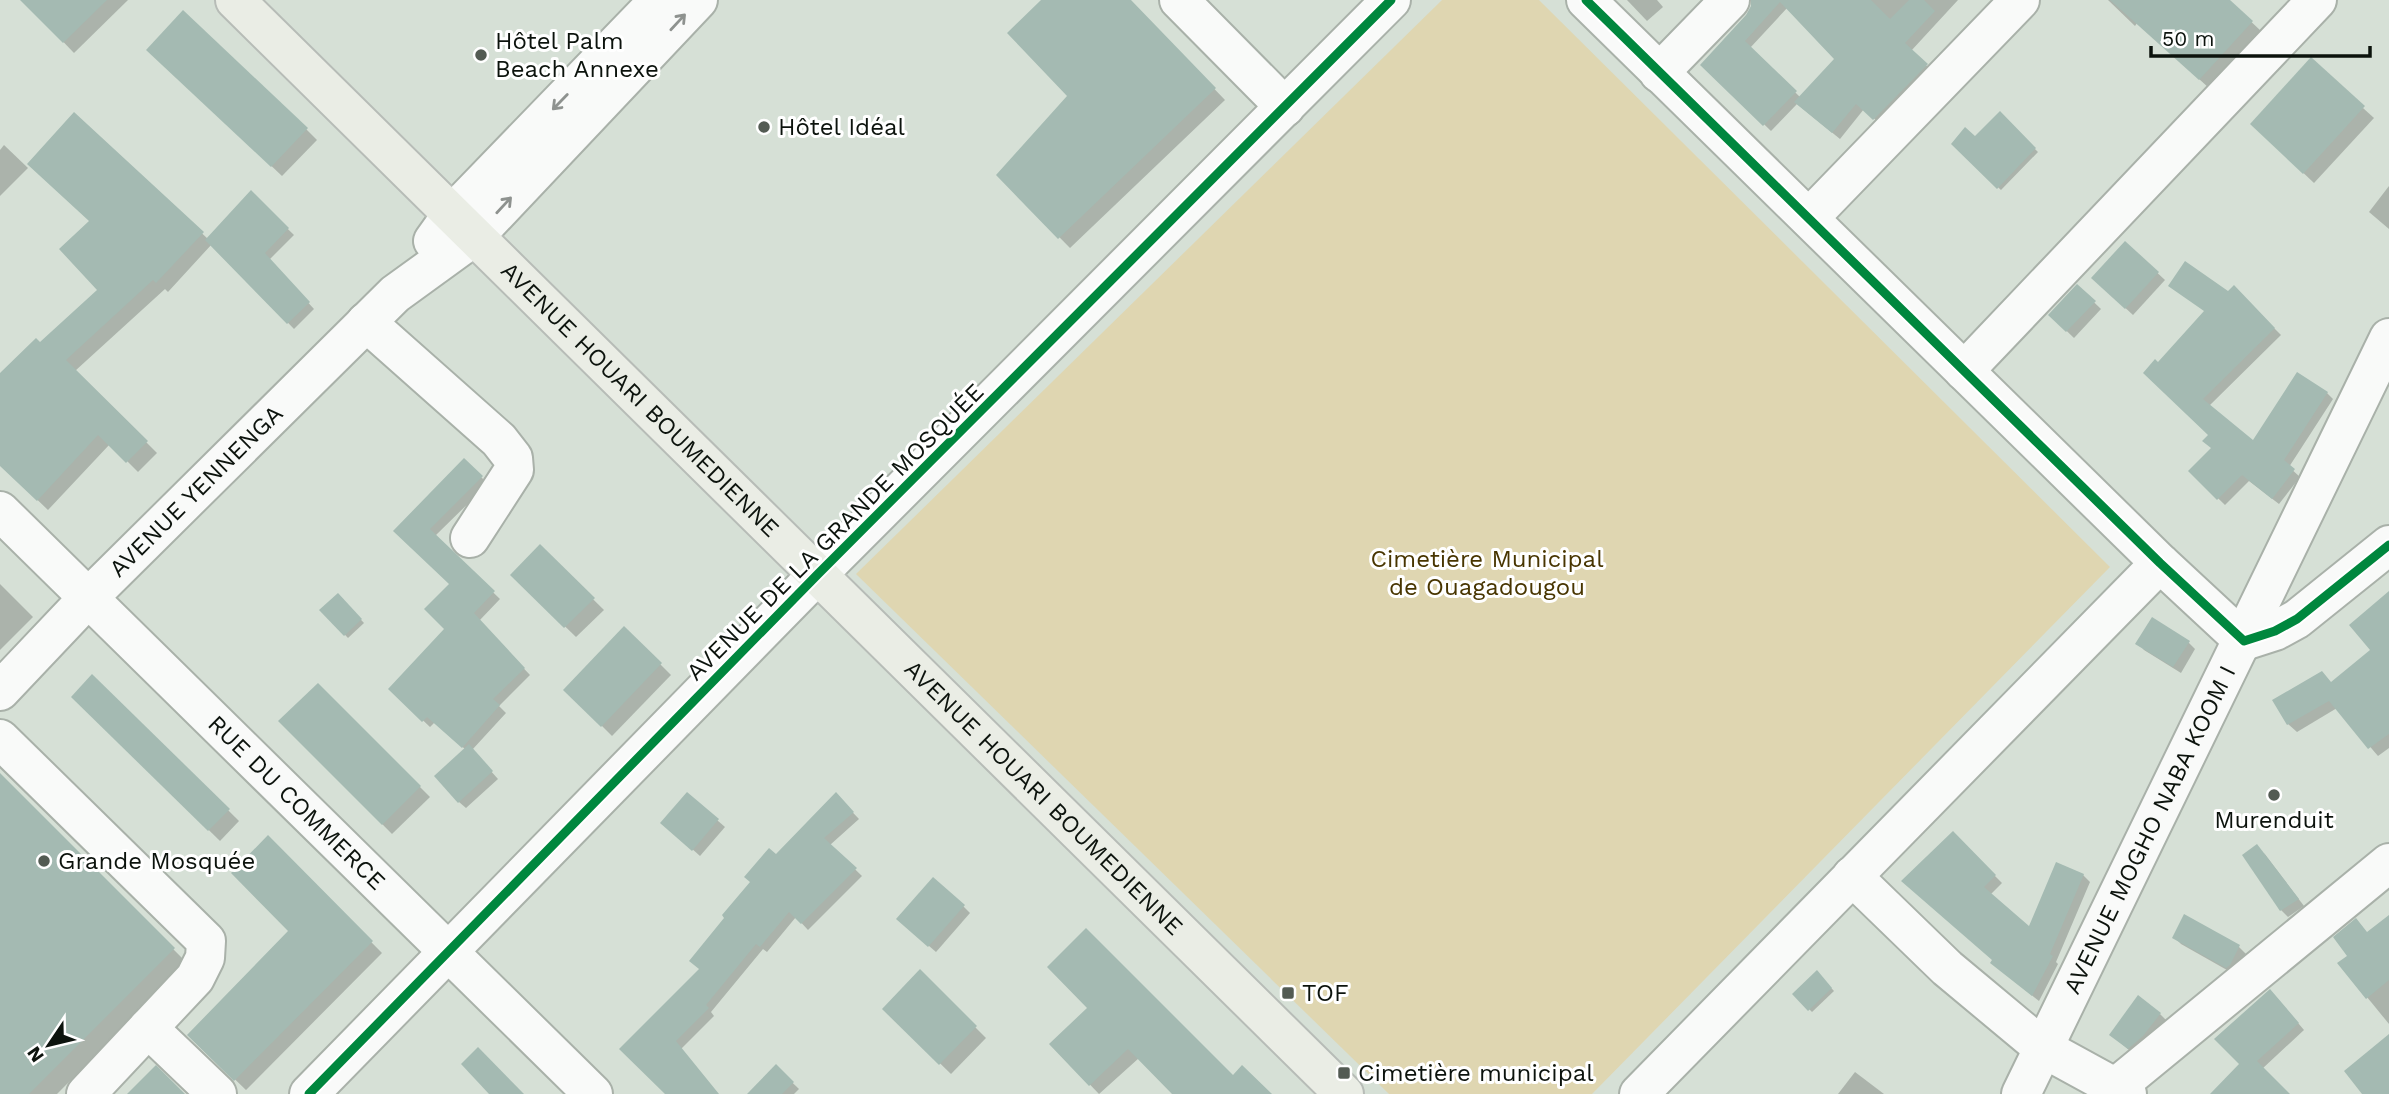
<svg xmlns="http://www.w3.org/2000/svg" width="2389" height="1094" font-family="'Work Sans',sans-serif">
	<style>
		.green { fill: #dfd6b1 }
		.shadow { fill: #0003; fill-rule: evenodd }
		.building { fill: #a4bab2 }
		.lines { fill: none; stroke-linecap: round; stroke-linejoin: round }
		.minor-casing { stroke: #a9b1a9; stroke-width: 42 }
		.major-casing { stroke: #b7bcb7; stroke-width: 42 }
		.minor { stroke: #f9faf9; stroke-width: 38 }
		.major { stroke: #eaede5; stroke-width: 38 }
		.cycleway-casing { stroke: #fff; stroke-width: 13 }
		.cycleway { stroke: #00873e; stroke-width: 9 }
		.oneway { stroke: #8e928f }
		.poi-dot { fill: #535b53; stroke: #fff; stroke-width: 2.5 }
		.labels { text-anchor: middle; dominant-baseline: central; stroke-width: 6; stroke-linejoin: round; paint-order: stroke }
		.poi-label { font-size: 24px; fill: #0c130d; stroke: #fff; text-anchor: start }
		.street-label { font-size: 24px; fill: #0c130d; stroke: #fff }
		.park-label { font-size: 24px; fill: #483500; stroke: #fff }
	</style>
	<rect width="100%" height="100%" fill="#d6e0d6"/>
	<path class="green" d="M 1442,0 L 1539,0 L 2110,567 L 1592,1094 L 1389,1094 L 856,574 Z"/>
	<g class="shadow">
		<path d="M 31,0 L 128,0 L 74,53 L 27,4 Z"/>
		<path d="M 1044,0 L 1129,0 L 1225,100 L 1070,248 L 998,175 L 1070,96 Z"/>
		<path d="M 1627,0 L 1657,0 L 1663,7 L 1647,21 Z"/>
		<path d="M 1753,0 L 1958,0 L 1911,51 L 1933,72 L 1881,125 L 1864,109 L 1840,139 L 1797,104 L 1771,131 L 1703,65 L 1747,16 L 1753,5 ZM 1788,7 L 1836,59 L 1801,98 L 1750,48 Z"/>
		<path d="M 2108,0 L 2228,0 L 2261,31 L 2209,88 L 2137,23 L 2135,26 Z"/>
		<path d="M 159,60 L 306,129 L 317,140 L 282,176 Z"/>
		<path d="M 2363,108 L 2374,118 L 2314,183 L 2262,134 Z"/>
		<path d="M 74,114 L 208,239 L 251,193 L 294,235 L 269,260 L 314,309 L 294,329 L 212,244 L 168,292 L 165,289 L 75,371 L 157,453 L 138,472 L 110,444 L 48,510 L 0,464 L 0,375 L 40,345 L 99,290 L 91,221 Z"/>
		<path d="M 2000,114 L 2038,152 L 2001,190 L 1953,144 L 1975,138 Z"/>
		<path d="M 4,145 L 28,168 L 0,196 L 0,150 Z"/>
		<path d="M 2389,186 L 2389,229 L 2369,212 Z"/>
		<path d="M 2125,243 L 2165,280 L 2133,315 L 2093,278 Z"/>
		<path d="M 2077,286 L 2101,309 L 2074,338 L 2050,315 Z"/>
		<path d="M 2234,288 L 2281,335 L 2209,406 L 2253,442 L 2327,393 L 2333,399 L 2289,467 L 2300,477 L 2279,504 L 2249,481 L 2225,505 L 2190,471 L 2212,449 L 2210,435 L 2158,364 Z"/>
		<path d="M 464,460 L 488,484 L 435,536 L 500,599 L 479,621 L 530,675 L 499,706 L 506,713 L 472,750 L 498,779 L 466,808 L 459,802 L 466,750 L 435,722 L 430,727 L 390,689 L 446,629 L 451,584 L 396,531 Z"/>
		<path d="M 540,547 L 604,610 L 576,637 L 512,575 Z"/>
		<path d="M 0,584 L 33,617 L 0,650 Z"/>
		<path d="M 2389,593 L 2389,748 L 2378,756 L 2337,708 L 2297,732 L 2288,724 L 2372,651 Z"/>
		<path d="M 338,595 L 364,623 L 348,638 L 322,610 Z"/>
		<path d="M 624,628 L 671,675 L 612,736 L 566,690 Z"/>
		<path d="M 2188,642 L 2195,649 L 2181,673 L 2144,650 L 2138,643 Z"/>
		<path d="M 93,676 L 239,821 L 220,841 L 73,697 Z"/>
		<path d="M 318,685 L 430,797 L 392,834 L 301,742 Z"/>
		<path d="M 1,776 L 187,963 L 57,1094 L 0,1094 Z"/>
		<path d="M 687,794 L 725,827 L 700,856 L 670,829 Z"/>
		<path d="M 836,795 L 859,819 L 830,845 L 862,876 L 808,930 L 796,917 L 767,952 L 763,949 L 711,1012 L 714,1016 L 681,1049 L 718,1094 L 667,1094 L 622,1049 L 701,970 L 776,856 Z"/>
		<path d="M 1953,834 L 2002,883 L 1990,895 L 2030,929 L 2083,875 L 2090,882 L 2056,962 L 2058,964 L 2039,1001 L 1999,969 L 1994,960 Z"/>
		<path d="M 268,838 L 382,953 L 246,1090 L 189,1035 L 290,931 Z"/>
		<path d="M 2264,853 L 2304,906 L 2288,917 L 2281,910 Z"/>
		<path d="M 963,906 L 970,913 L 936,952 L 906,926 Z"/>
		<path d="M 2185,917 L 2239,947 L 2246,954 L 2236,972 L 2234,974 L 2181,944 L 2174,937 Z"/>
		<path d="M 2389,919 L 2389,1024 L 2340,964 L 2368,934 Z"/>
		<path d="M 920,972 L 986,1038 L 951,1074 L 884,1009 Z"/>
		<path d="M 1817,973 L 1834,991 L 1812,1012 L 1794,994 Z"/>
		<path d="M 2276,997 L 2304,1030 L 2262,1069 L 2288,1094 L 2222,1094 L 2242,1064 Z"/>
		<path d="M 1090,1008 L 1233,1078 L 1269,1094 L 1175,1094 L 1139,1058 L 1099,1094 L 1051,1044 Z"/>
		<path d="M 2160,1014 L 2167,1021 L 2135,1055 L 2111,1035 Z"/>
		<path d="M 776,1067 L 799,1089 L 794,1094 L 749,1094 Z"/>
		<path d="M 1855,1072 L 1884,1094 L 1838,1094 Z"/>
	</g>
	<g class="building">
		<path d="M 20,0 L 107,0 L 63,43 Z"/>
		<path d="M 1041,0 L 1131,0 L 1216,88 L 1058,239 L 996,175 L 1067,96 L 1007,33 Z"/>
		<path d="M 1751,0 L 1871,0 L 1890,19 L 1909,0 L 1924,0 L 1935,11 L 1905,43 L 1928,64 L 1873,120 L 1856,104 L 1832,133 L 1794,102 L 1834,59 L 1780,2 L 1745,41 L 1797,91 L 1763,126 L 1700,65 L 1746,15 L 1751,6 Z"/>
		<path d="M 2110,0 L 2230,0 L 2253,21 L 2199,80 Z"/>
		<path d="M 183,10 L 308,128 L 271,167 L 146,50 Z"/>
		<path d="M 2311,57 L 2365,106 L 2303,174 L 2250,124 Z"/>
		<path d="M 2000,111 L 2036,148 L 1997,189 L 1951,144 L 1965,127 L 1975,136 Z"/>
		<path d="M 74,112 L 204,232 L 156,283 L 153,280 L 66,360 L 148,441 L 126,463 L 98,435 L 37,501 L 0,466 L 0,373 L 36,338 L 40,342 L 97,290 L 59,249 L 89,221 L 27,164 Z"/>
		<path d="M 251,190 L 289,228 L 265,253 L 310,302 L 287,324 L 205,240 Z"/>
		<path d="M 2125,241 L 2159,272 L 2125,309 L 2091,278 Z"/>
		<path d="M 2185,261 L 2228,291 L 2234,285 L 2275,328 L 2203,399 L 2253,440 L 2297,372 L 2328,392 L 2284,460 L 2295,469 L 2272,499 L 2242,475 L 2217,500 L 2188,471 L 2211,448 L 2202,441 L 2208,435 L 2143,373 L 2155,359 L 2158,362 L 2204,311 L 2168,286 Z"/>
		<path d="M 2077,284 L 2096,301 L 2066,332 L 2048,315 Z"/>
		<path d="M 464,458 L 483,476 L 430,529 L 495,591 L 474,613 L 525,668 L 493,699 L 500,705 L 462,748 L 427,717 L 422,722 L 388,689 L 444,629 L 424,609 L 449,584 L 393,531 Z"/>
		<path d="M 540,544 L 595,598 L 564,628 L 510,575 Z"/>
		<path d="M 2389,591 L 2389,734 L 2368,749 L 2329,701 L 2287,725 L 2272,700 L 2322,671 L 2331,682 L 2370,650 L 2349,625 Z"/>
		<path d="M 338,593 L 362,619 L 344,636 L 319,610 Z"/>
		<path d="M 2152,617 L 2190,641 L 2173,667 L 2135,644 Z"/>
		<path d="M 624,626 L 662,663 L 601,727 L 563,690 Z"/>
		<path d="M 92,674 L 230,809 L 208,831 L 71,697 Z"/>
		<path d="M 318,683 L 421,786 L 382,825 L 278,721 Z"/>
		<path d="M 469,744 L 493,771 L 458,803 L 434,776 Z"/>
		<path d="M 0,773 L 175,948 L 29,1094 L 0,1094 Z"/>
		<path d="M 687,792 L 719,819 L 692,851 L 660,823 Z"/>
		<path d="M 836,792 L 854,812 L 824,838 L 857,868 L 801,924 L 789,912 L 760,947 L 756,944 L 706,1005 L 709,1008 L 676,1041 L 719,1094 L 665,1094 L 619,1049 L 699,969 L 689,961 L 724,918 L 722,915 L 750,882 L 744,877 L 769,848 L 776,854 Z"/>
		<path d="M 1953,831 L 1996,875 L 1984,887 L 2029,926 L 2056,862 L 2084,874 L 2050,954 L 2053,956 L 2032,996 L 1990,963 L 1992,960 L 1901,881 Z"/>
		<path d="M 268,835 L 373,941 L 234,1081 L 187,1035 L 288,931 L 231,873 Z"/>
		<path d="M 2257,844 L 2299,899 L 2280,911 L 2242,855 Z"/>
		<path d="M 933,877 L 965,905 L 928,947 L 896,919 Z"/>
		<path d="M 2184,914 L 2240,945 L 2230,965 L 2226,968 L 2172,938 Z"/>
		<path d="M 2389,915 L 2389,980 L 2366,999 L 2337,963 L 2347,956 L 2333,937 L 2356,918 L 2367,932 Z"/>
		<path d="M 1086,928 L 1233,1075 L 1242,1065 L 1272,1094 L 1172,1094 L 1128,1049 L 1089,1086 L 1049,1044 L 1087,1008 L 1047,967 Z"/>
		<path d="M 920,969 L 977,1026 L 939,1065 L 882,1009 Z"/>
		<path d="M 1817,970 L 1832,988 L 1808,1011 L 1792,994 Z"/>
		<path d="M 2270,989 L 2299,1023 L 2257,1061 L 2290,1094 L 2210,1094 L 2239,1064 L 2214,1039 Z"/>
		<path d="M 2138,995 L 2161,1013 L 2143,1036 L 2128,1049 L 2109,1035 Z"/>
		<path d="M 2389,1034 L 2389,1094 L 2362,1094 L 2344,1071 Z"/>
		<path d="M 478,1047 L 524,1094 L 489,1094 L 461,1064 Z"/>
		<path d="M 776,1064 L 794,1082 L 782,1094 L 747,1094 Z"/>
		<path d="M 156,1065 L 185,1094 L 127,1094 Z"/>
	</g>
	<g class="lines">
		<g class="minor-casing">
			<g id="minor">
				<path d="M 1179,0 L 1285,107"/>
				<path d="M 1586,0 L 2160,563 L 2244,641 L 2275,631 L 2297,619 L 2389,545"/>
				<path d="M 1659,73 L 1730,0"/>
				<path d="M 1809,218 L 2020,0"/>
				<path d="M 433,241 L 453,213 L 659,0"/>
				<path d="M 366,322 L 499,440 L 513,458 L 514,470 L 470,538"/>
				<path d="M 1964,371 L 2317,0"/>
				<path id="s1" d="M 0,511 L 593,1094"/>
				<path id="s2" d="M 0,691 L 89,597 L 395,294 L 475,236 L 698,0"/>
				<path d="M 0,739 L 206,941 L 205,958 L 195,978 L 86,1094"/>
				<path d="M 1852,876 L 1947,968 L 2043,1048 L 2127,1094"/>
				<path d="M 148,1028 L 217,1094"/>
				<path d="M 2116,1087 L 2389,863"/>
				<path d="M 309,1094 L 818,574 L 1391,0"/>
				<path d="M 1639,1094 L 2160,563"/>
				<path id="s3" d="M 2021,1094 L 2389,338"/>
			</g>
		</g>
		<g class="major-casing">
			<g id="major">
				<path id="s4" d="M 235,0 L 1344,1094"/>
			</g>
		</g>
		<use href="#minor" class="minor"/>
		<use href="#major" class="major"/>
		<g class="cycleway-casing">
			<g id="cycleway">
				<path d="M 1586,0 L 2160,563 L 2244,641 L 2275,631 L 2297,619 L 2389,545"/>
				<path d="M 309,1094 L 818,574 L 1391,0"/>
			</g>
		</g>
		<use href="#cycleway" class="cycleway"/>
	</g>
	<defs><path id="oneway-shaft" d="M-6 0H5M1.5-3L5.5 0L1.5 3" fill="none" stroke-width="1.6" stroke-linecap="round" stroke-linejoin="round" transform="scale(1.75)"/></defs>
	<g class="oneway">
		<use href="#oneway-shaft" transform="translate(678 22) rotate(-47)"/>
		<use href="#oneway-shaft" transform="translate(560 102) rotate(134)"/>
		<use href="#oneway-shaft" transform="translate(504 205) rotate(-47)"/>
	</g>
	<g class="poi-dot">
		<circle cx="481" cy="55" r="7"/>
		<circle cx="764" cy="127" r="7"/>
		<circle cx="2274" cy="795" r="7"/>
		<circle cx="44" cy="861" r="7"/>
		<rect x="1281" y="986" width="14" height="14" rx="3.5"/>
		<rect x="1337" y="1066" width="14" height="14" rx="3.5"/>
	</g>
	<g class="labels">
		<g class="poi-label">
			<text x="495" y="41">Hôtel Palm<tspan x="495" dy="28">Beach Annexe</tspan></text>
			<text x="778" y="127">Hôtel Idéal</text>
			<text x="2274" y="820" text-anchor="middle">Murenduit</text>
			<text x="58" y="861">Grande Mosquée</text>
			<text x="1302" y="993">TOF</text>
			<text x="1358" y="1073">Cimetière municipal</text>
		</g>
		<g class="street-label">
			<text stroke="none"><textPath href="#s4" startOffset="569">AVENUE HOUARI BOUMEDIENNE</textPath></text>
			<text stroke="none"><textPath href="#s2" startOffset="280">AVENUE YENNENGA</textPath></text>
			<text transform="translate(835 532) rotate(-45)">AVENUE DE LA GRANDE MOSQUÉE</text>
			<text stroke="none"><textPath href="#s4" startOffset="1136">AVENUE HOUARI BOUMEDIENNE</textPath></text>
			<text stroke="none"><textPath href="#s1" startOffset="416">RUE DU COMMERCE</textPath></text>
			<text stroke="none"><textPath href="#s3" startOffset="294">AVENUE MOGHO NABA KOOM I</textPath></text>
		</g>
		<g class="park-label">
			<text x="1487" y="559">Cimetière Municipal<tspan x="1487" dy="28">de Ouagadougou</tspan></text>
		</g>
	</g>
	<g transform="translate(49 1045) rotate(235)" stroke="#ffffff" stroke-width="5" paint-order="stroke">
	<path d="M0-5L12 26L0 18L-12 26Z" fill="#0c130d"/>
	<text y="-10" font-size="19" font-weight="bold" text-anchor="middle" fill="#0c130d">N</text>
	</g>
	<path d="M2151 46v10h219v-10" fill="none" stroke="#0c130d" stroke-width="3.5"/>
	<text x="2162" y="46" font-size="21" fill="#0c130d" stroke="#ffffff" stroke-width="5" paint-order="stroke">50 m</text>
</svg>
